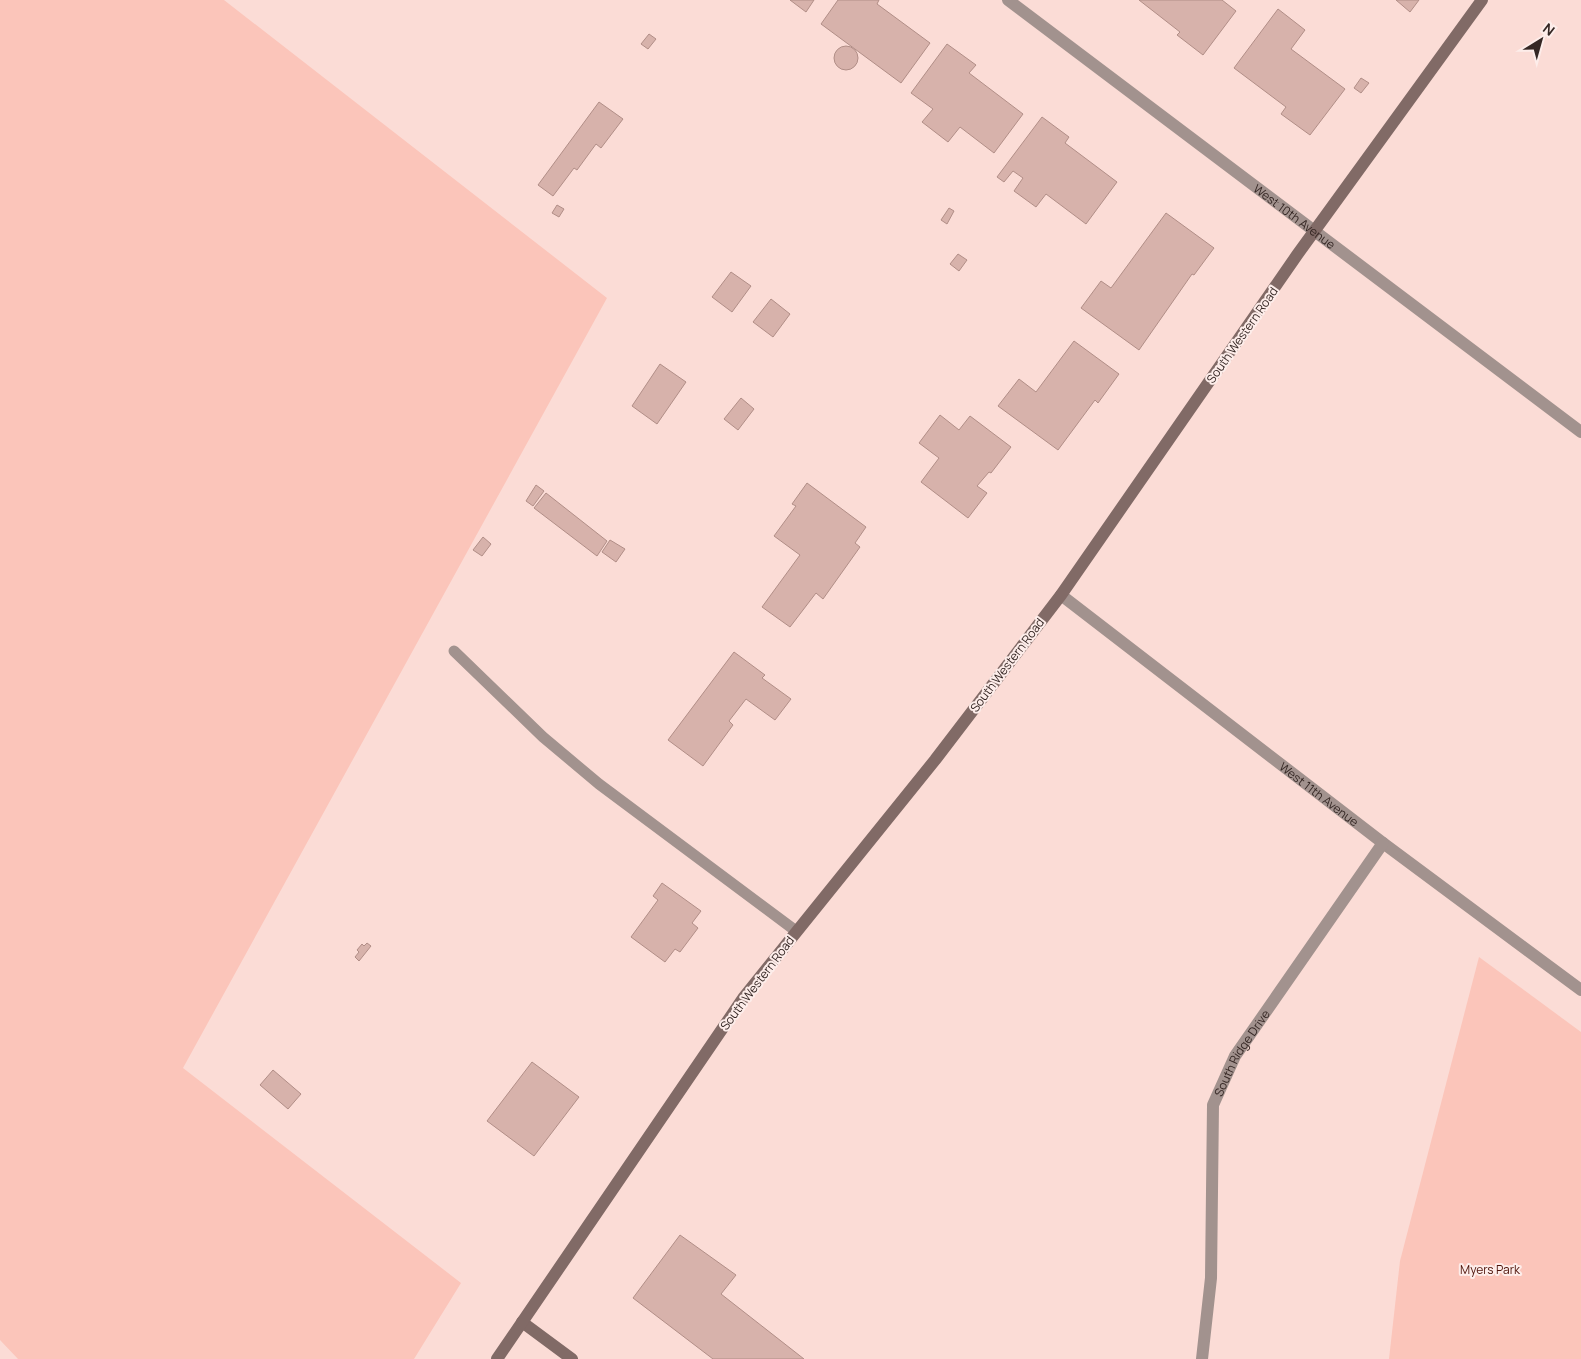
<svg xmlns="http://www.w3.org/2000/svg" width="1581" height="1359" font-family="Manrope,sans-serif">
	<style>
		.green { fill: #fbc5ba }
		.building { fill: #d7b2ab; stroke: #b18e87 }
		.lines { fill: none; stroke-linecap: round; stroke-linejoin: round }
		.lane { stroke: #a2928e; stroke-width: 11 }
		.street { stroke: #a2928e; stroke-width: 12 }
		.secondary { stroke: #816a66; stroke-width: 12 }
		.labels { text-anchor: middle; dominant-baseline: central; stroke-width: 4; stroke-linejoin: round; paint-order: stroke }
		.street-label { font-size: 12px; fill: #352724; stroke: #fdedea }
		.park-label { font-size: 12px; fill: #4f140a; stroke: #fdedea }
	</style>
	<rect width="100%" height="100%" fill="#fbdcd6"/>
	<g class="green">
		<path d="M 0,0 L 224,0 L 607,298 L 183,1068 L 461,1283 L 414,1359 L 18,1359 L 0,1340 Z"/>
		<path d="M 1479,957 L 1581,1032 L 1581,1359 L 1389,1359 L 1400,1261 Z"/>
	</g>
	<g class="building">
		<path d="M 790,0 L 814,0 L 806,12 Z"/>
		<path d="M 838,0 L 879,0 L 877,4 L 930,43 L 901,83 L 821,24 Z"/>
		<path d="M 1139,0 L 1222,0 L 1236,11 L 1203,55 L 1177,35 L 1180,32 Z"/>
		<path d="M 1396,0 L 1419,0 L 1410,12 Z"/>
		<path d="M 1278,9 L 1305,30 L 1291,49 L 1345,89 L 1310,135 L 1281,114 L 1286,107 L 1234,68 Z"/>
		<path d="M 649,34 L 656,39 L 648,49 L 641,44 Z"/>
		<path d="M 947,44 L 976,65 L 969,73 L 1023,114 L 994,153 L 960,127 L 948,142 L 922,122 L 933,109 L 911,93 Z"/>
		<circle cx="846" cy="58" r="12"/>
		<path d="M 1361,78 L 1369,83 L 1361,93 L 1354,88 Z"/>
		<path d="M 599,102 L 623,119 L 601,148 L 596,144 L 577,170 L 574,168 L 553,196 L 538,185 Z"/>
		<path d="M 1042,117 L 1069,137 L 1065,143 L 1117,182 L 1086,224 L 1046,194 L 1036,207 L 1014,191 L 1023,178 L 1013,171 L 1004,182 L 997,177 Z"/>
		<path d="M 557,205 L 564,209 L 559,217 L 552,213 Z"/>
		<path d="M 949,208 L 954,211 L 947,224 L 941,220 Z"/>
		<path d="M 1166,213 L 1214,248 L 1194,275 L 1192,274 L 1139,350 L 1081,308 L 1101,281 L 1111,288 Z"/>
		<path d="M 958,254 L 967,260 L 959,271 L 950,264 Z"/>
		<path d="M 731,272 L 751,286 L 732,312 L 712,297 Z"/>
		<path d="M 771,299 L 790,314 L 773,337 L 753,322 Z"/>
		<path d="M 1074,341 L 1119,374 L 1098,403 L 1095,400 L 1058,450 L 998,406 L 1019,379 L 1036,392 Z"/>
		<path d="M 660,364 L 686,382 L 657,424 L 632,406 Z"/>
		<path d="M 741,398 L 754,409 L 738,430 L 724,419 Z"/>
		<path d="M 940,415 L 959,430 L 970,416 L 1011,447 L 991,473 L 989,472 L 977,486 L 987,493 L 968,518 L 921,482 L 939,458 L 919,443 Z"/>
		<path d="M 807,483 L 866,527 L 855,543 L 860,547 L 823,599 L 816,593 L 790,627 L 762,607 L 800,555 L 774,536 L 796,506 L 792,504 Z"/>
		<path d="M 536,485 L 544,491 L 533,506 L 526,501 Z"/>
		<path d="M 546,493 L 607,541 L 597,556 L 534,508 Z"/>
		<path d="M 483,537 L 491,544 L 482,556 L 473,550 Z"/>
		<path d="M 610,540 L 625,549 L 616,562 L 602,552 Z"/>
		<path d="M 734,652 L 765,675 L 762,678 L 791,699 L 775,720 L 746,699 L 729,721 L 733,725 L 703,766 L 668,740 Z"/>
		<path d="M 662,883 L 701,911 L 692,923 L 698,928 L 680,952 L 675,949 L 665,962 L 631,937 L 658,900 L 653,896 Z"/>
		<path d="M 367,943 L 371,946 L 359,961 L 355,957 L 359,952 L 357,950 L 362,944 L 364,946 Z"/>
		<path d="M 532,1062 L 579,1097 L 534,1156 L 487,1121 Z"/>
		<path d="M 273,1070 L 301,1094 L 288,1109 L 260,1085 Z"/>
		<path d="M 680,1235 L 736,1275 L 721,1294 L 804,1359 L 713,1359 L 633,1298 Z"/>
	</g>
	<g class="lines">
		<path class="lane" d="M 454,651 L 543,737 L 599,784 L 796,931"/>
		<g class="street">
			<path id="s1" d="M 1008,0 L 1581,432"/>
			<path id="s2" d="M 1061,595 L 1383,843 L 1581,990"/>
			<path id="s3" d="M 1202,1359 L 1211,1278 L 1213,1105 L 1235,1056 L 1383,843"/>
		</g>
		<g class="secondary">
			<path d="M 522,1322 L 572,1359"/>
			<path d="M 497,1359 L 744,997 L 935,760 L 1061,595 L 1297,255 L 1482,0"/>
		</g>
	</g>
	<g class="labels">
		<g class="street-label">
			<text stroke="none"><textPath href="#s1" startOffset="359">West 10th Avenue</textPath></text>
			<text transform="translate(1242 335) rotate(-55)">South Western Road</text>
			<text transform="translate(1007 665) rotate(-53)">South Western Road</text>
			<text stroke="none"><textPath href="#s2" startOffset="326">West 11th Avenue</textPath></text>
			<text transform="translate(757 983) rotate(-53)">South Western Road</text>
			<text stroke="none"><textPath href="#s3" startOffset="314">South Ridge Drive</textPath></text>
		</g>
		<g class="park-label">
			<text x="1490" y="1269">Myers Park</text>
		</g>
	</g>
	<g transform="translate(1541 40) rotate(37)" stroke="#fdedea" stroke-width="4" paint-order="stroke">
	<path d="M0-4L9 19L0 12L-9 19Z" fill="#352724"/>
	<text y="-8" font-size="14" font-weight="bold" text-anchor="middle" fill="#352724">N</text>
	</g>
</svg>
